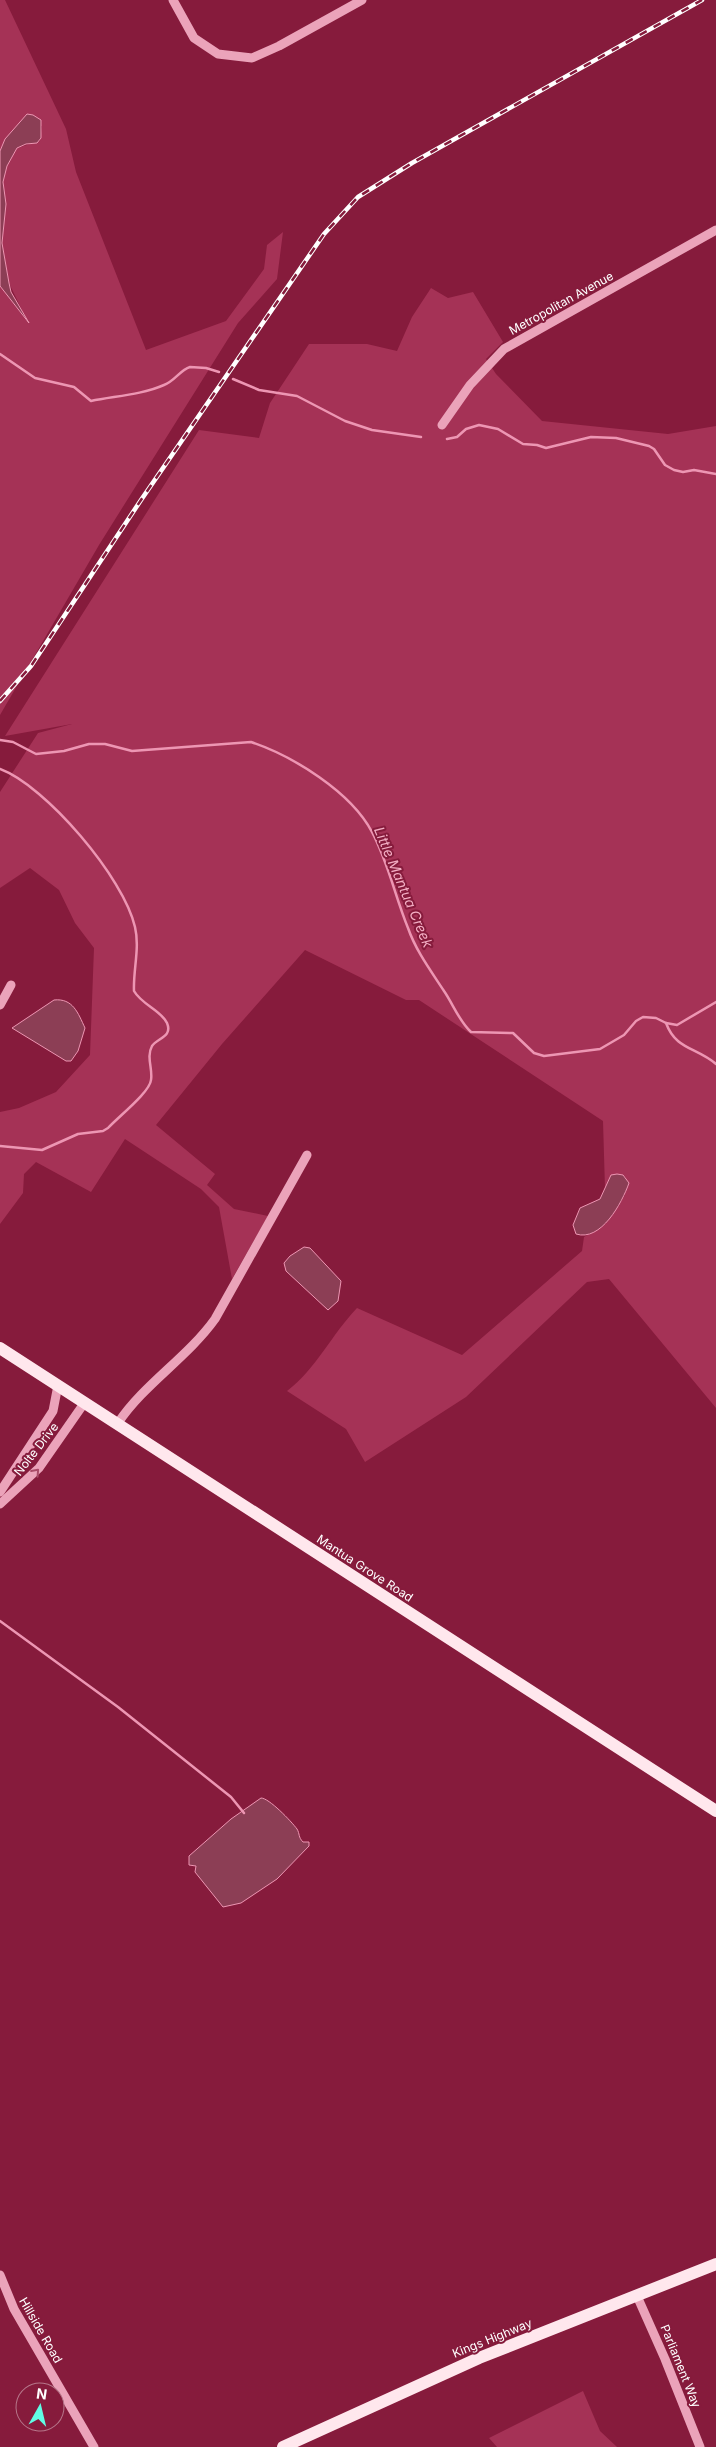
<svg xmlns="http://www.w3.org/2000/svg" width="716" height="2447" font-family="Inter,sans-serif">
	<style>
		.green { fill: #a53256 }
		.water { fill: #8c3e55; stroke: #ed96b3 }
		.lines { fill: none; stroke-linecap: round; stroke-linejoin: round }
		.stream { stroke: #ed96b3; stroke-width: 2.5 }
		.minor { stroke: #eba3ba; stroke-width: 9 }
		.major { stroke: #ffe7ed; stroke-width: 12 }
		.rail-casing { stroke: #fff; stroke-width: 4.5 }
		.rail { stroke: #861b3c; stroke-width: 2.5; stroke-dasharray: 8; stroke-linecap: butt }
		.oneway { stroke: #a94b68 }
		.labels { text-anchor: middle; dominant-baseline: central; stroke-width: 4; stroke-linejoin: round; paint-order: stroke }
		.street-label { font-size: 12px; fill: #fff; stroke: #861b3c }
		.water-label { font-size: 14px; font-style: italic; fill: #f3aec4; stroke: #861b3c }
	</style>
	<rect width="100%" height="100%" fill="#861b3c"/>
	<g class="green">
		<path d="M 0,0 L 5,0 L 66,129 L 76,172 L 146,350 L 226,321 L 264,269 L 267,245 L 283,232 L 277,279 L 238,323 L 99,545 L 0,715 L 0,286 L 27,321 L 9,283 L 2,243 L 6,204 L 3,182 L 7,166 L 17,148 L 40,141 L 42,126 L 5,139 L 0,151 Z"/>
		<path d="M 431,288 L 448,298 L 473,292 L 503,342 L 486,359 L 496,374 L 542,421 L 668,434 L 716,426 L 716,1408 L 609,1279 L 587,1282 L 466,1397 L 365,1462 L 346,1429 L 287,1391 C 316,1369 332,1334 357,1308 L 462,1355 L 582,1251 L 584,1237 L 600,1228 L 618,1207 L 625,1195 L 626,1178 L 623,1175 L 611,1176 L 605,1189 L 603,1121 L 419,1000 L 406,1000 L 305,950 L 222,1044 L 156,1125 L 215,1174 L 207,1185 L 234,1209 L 268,1216 L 232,1279 L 219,1207 L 201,1189 L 125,1139 L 91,1192 L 36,1162 L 24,1174 L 23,1193 L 0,1224 L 0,1112 L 19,1108 L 56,1092 L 90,1055 L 94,948 L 75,923 L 59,890 L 30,868 L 0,888 L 0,792 L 38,733 L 72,724 L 5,736 L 199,430 L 259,438 L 270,403 L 309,344 L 367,344 L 397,351 L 412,317 Z"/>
		<path d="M 583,2391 L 600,2431 L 617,2447 L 497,2447 L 489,2438 Z"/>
	</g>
	<g class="water">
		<path d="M 27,114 L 33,115 L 41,120 L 41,138 L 37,143 L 26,144 L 17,148 L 7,166 L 3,182 L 6,204 L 2,243 L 9,283 L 11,292 L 29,323 L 0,286 L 0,151 L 5,139 Z"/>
		<path d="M 54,1000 C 73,998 78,1013 85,1028 L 78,1051 L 71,1061 L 66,1061 L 12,1028 Z"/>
		<path d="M 617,1174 L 623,1175 L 629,1183 C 622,1203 601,1242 576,1234 L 573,1225 L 580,1208 L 600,1199 L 611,1175 Z"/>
		<path d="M 304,1247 L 310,1248 L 341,1281 L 338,1301 L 328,1310 L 286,1271 L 284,1263 L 290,1256 Z"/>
		<path d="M 261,1798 C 269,1798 291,1821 297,1829 C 300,1834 298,1837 303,1842 L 309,1842 L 309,1846 L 277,1879 L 241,1903 L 223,1907 L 195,1872 L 196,1866 L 189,1865 L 189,1856 L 231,1819 Z"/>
	</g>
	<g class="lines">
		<g class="stream">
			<path d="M 0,354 L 35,378 L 74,387 L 91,401 C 115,396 141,395 164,385 C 175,381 180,370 190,367 L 206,368 L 219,372"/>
			<path d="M 233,379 L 259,390 L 297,396 L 345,421 L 372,430 L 421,437"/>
			<path d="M 447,439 L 457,437 L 466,429 L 479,425 L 498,429 L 523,444 L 537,445 L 546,448 L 591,437 L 616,438 L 649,446 L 654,449 L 665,465 L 674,470 L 683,472 L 694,470 L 716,474"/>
			<path d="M 0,740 L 13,742 L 36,754 L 64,751 L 89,744 L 105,744 L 132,751 L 251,742 C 293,756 351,792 372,832 C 388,862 395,896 408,928 C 416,951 431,971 444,991 C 453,1004 459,1021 471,1032 L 513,1033 L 534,1053 L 544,1056 L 600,1049 L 624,1035 L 636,1021 L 643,1017 L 656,1018 L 666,1023 L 677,1025 L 716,1002"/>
			<path d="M 0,769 C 46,786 124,878 135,927 C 140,948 133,970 134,991 C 142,1005 161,1010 167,1023 C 173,1037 157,1038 152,1046 C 146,1057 153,1069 151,1080 C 150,1092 118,1117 108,1128 L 103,1131 L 78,1134 L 42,1150 L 0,1146"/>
			<path d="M 666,1023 C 676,1050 696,1047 716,1064"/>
			<path d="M 0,1621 L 118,1707 L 231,1797 L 244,1813"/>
		</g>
		<g class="minor">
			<path d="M 173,0 L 194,38 L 218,54 L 252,58 L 279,46 L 362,0"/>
			<path d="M 442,425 L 470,385 L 504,349 L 716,230"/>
			<path d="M 0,1005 L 11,985"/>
			<path d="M 118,1423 C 144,1384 187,1358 215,1319 L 307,1155"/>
			<path d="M 0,1492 L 53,1411 L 58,1385"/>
			<path d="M 0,1504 L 39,1468 L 85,1402"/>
			<path d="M 0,2275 L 14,2309 L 94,2447"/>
			<path d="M 637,2296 L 665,2359 L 700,2447"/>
		</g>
		<g class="major">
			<path d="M 0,1348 L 716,1811"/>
			<path d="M 283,2447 L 479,2358 L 716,2264"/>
		</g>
		<g class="rail-casing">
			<path id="rail" d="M 0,701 L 31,666 L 141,500 L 324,234 L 358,197 L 412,163 L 702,0"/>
		</g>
		<use href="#rail" class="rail"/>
	</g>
	<defs><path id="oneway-chevron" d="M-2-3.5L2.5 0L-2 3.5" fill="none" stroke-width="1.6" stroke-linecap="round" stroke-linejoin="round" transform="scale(1.25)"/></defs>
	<use class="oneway" href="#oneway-chevron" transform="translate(36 1472) rotate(-48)"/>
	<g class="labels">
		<g class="street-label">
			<text transform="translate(561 303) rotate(-29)">Metropolitan Avenue</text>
			<text transform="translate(36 1449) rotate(-52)">Nolte Drive</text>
			<text transform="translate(365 1568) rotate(33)">Mantua Grove Road</text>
			<text transform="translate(41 2330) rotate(60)">Hillside Road</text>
			<text transform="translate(492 2338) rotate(-22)">Kings Highway</text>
			<text transform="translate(681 2366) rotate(68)">Parliament Way</text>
		</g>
		<g class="water-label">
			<text transform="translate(404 887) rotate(67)">Little Mantua Creek</text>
		</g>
	</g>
	<g transform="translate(40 2407) rotate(8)"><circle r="24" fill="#861b3c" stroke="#b6768a"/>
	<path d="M0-4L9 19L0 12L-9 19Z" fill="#60fce4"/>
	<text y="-8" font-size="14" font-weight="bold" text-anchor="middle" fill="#ffffff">N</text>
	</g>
</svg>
